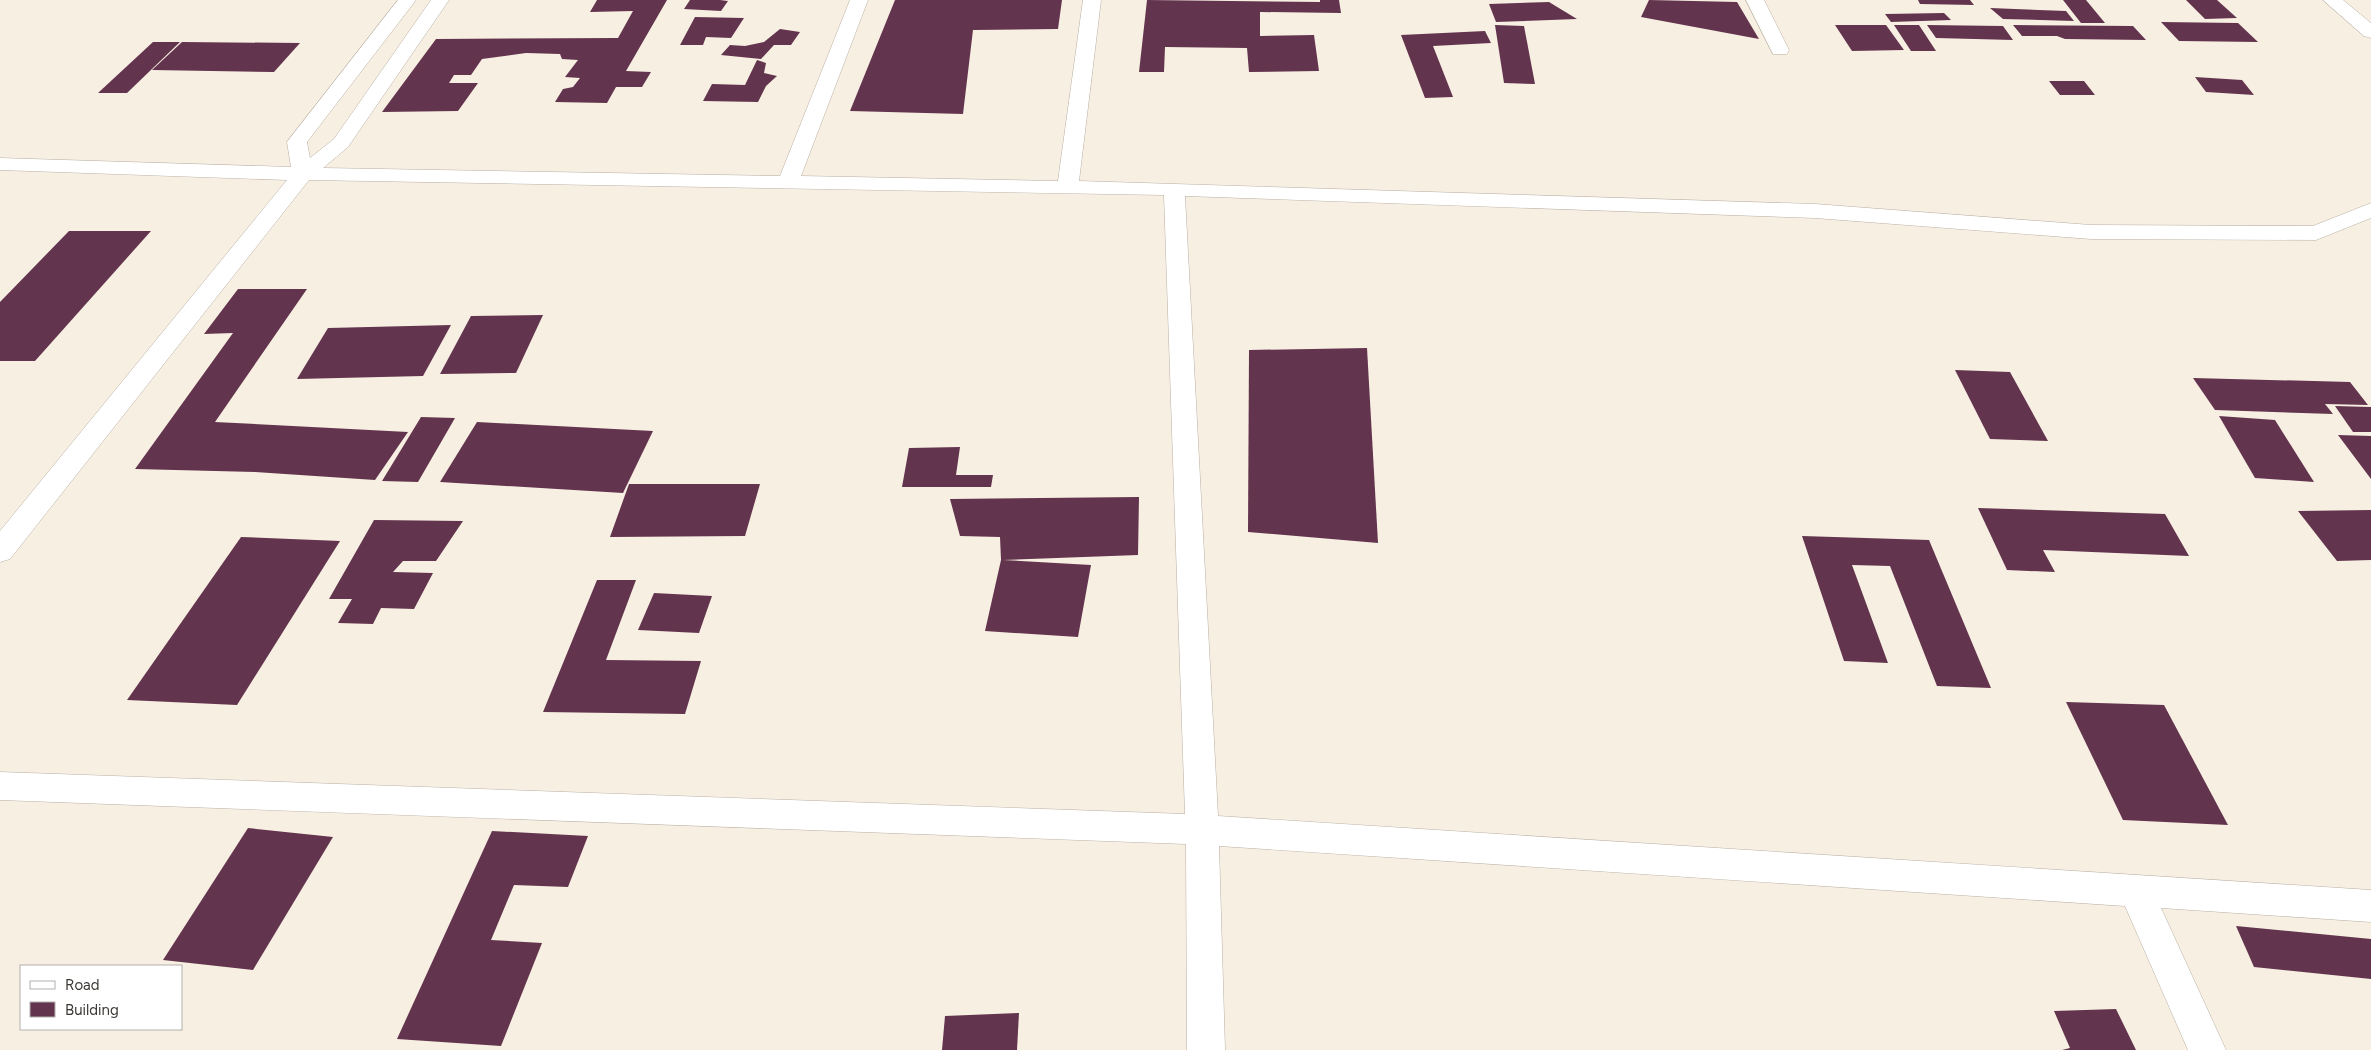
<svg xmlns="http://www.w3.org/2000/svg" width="2371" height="1050" font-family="Figtree,sans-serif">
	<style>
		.building { fill: #63344e }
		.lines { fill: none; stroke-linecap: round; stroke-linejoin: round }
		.minor-casing { stroke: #b8afa4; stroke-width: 1 }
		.minor { fill: #fff; fill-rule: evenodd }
	</style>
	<rect width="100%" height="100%" fill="#f8efe3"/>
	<g class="building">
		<path d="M 597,0 L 667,0 L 626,71 L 651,72 L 642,87 L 616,87 L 607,103 L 555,102 L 563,89 L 573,87 L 580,78 L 565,77 L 578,60 L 562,59 L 560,54 L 526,53 L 482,59 L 471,75 L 454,75 L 449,83 L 478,83 L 458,111 L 382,112 L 436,39 L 618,38 L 633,11 L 590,12 Z"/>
		<path d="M 690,0 L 720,0 L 728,1 L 721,11 L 684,9 Z"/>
		<path d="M 895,0 L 1062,0 L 1058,29 L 973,30 L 963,114 L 850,111 Z"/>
		<path d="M 1147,0 L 1320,2 L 1320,0 L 1339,0 L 1341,13 L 1260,12 L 1260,36 L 1314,35 L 1319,71 L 1249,72 L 1247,48 L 1165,47 L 1164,72 L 1139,72 Z"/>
		<path d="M 1649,0 L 1737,2 L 1759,39 L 1641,17 Z"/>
		<path d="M 1918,0 L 1970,0 L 1974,5 L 1920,4 Z"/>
		<path d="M 2063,0 L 2086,0 L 2105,23 L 2081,23 Z"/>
		<path d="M 2186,0 L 2217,0 L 2237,18 L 2205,19 Z"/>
		<path d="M 1549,2 L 1577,19 L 1496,22 L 1489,4 Z"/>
		<path d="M 1990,8 L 2066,11 L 2074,21 L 2003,19 Z"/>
		<path d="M 1944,13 L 1951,20 L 1891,22 L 1885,14 Z"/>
		<path d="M 695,17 L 744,18 L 731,38 L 706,37 L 703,45 L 680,45 Z"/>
		<path d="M 2161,22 L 2238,23 L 2258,42 L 2179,41 Z"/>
		<path d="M 1495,25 L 1524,26 L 1535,84 L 1504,83 Z"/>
		<path d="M 1835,25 L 1886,25 L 1904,50 L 1852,51 Z"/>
		<path d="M 1894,25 L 1919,25 L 1936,51 L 1911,51 Z"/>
		<path d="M 1927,25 L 2003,26 L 2013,40 L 1936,38 Z"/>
		<path d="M 2013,25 L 2133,26 L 2146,40 L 2065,39 L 2057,36 L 2022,36 Z"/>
		<path d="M 780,29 L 800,32 L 791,45 L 774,45 L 761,59 L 721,55 L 730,45 L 745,46 L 764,42 Z"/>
		<path d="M 1485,31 L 1491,43 L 1433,46 L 1453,97 L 1425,98 L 1401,35 Z"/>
		<path d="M 153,42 L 180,42 L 127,93 L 98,93 Z"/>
		<path d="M 182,42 L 300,43 L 274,72 L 152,70 Z"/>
		<path d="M 757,60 L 766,63 L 764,73 L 777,76 L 766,86 L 758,102 L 703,101 L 712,84 L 745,85 Z"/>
		<path d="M 2195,77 L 2242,80 L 2254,95 L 2206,92 Z"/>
		<path d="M 2049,81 L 2084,81 L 2095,95 L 2060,95 Z"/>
		<path d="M 69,231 L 151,231 L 35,361 L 0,361 L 0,302 Z"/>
		<path d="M 238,289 L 307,289 L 215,422 L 408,432 L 375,480 L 255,472 L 135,469 L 233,333 L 204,334 Z"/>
		<path d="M 543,315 L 516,373 L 440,374 L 471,316 Z"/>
		<path d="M 451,325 L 423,376 L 297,379 L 328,328 Z"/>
		<path d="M 1367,348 L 1378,543 L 1248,532 L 1249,350 Z"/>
		<path d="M 1955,370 L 2010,372 L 2048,441 L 1990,439 Z"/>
		<path d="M 2193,378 L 2350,382 L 2368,405 L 2325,404 L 2333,414 L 2215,410 Z"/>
		<path d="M 2335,406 L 2371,407 L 2371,432 L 2353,432 Z"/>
		<path d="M 2219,416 L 2275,420 L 2314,482 L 2255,478 Z"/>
		<path d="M 421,417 L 455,418 L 418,482 L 382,481 Z"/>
		<path d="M 477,422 L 653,431 L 623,493 L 440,482 Z"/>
		<path d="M 2338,435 L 2371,436 L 2371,479 Z"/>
		<path d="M 960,447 L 956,475 L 993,475 L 991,487 L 902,487 L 909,448 Z"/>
		<path d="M 629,484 L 760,484 L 745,536 L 610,537 Z"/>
		<path d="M 1139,497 L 1138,555 L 1003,560 L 1091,565 L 1078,637 L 985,631 L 1001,560 L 1000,537 L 960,536 L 950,499 Z"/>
		<path d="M 1978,508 L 2165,514 L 2189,556 L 2043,550 L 2055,572 L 2007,570 Z"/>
		<path d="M 2371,510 L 2371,560 L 2337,561 L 2298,511 Z"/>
		<path d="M 374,520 L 463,521 L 436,561 L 403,561 L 393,572 L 433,573 L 414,609 L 381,608 L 373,624 L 338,623 L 352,599 L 329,599 Z"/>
		<path d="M 1802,536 L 1929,540 L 1991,688 L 1937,686 L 1890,566 L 1852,565 L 1888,663 L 1844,661 Z"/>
		<path d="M 241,537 L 340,541 L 237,705 L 127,700 Z"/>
		<path d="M 597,580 L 636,580 L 606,660 L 701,661 L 685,714 L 543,712 Z"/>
		<path d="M 654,593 L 712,596 L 699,633 L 638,630 Z"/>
		<path d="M 2066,702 L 2164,705 L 2228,825 L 2123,820 Z"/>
		<path d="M 248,828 L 333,837 L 253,970 L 163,960 Z"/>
		<path d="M 492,831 L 588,836 L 568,887 L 514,885 L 491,940 L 542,943 L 501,1046 L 397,1039 Z"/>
		<path d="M 2236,926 L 2371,939 L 2371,979 L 2254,967 Z"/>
		<path d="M 2116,1009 L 2136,1050 L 2062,1050 L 2070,1048 L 2054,1011 Z"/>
		<path d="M 1019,1013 L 1017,1050 L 942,1050 L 945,1016 Z"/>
	</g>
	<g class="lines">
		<g class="minor-casing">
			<g id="minor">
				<path d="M 398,0 L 416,0 L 307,142 L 310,158 L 334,139 L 431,0 L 449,0 L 348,147 L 323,168 L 780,176 L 850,0 L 868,0 L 801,176 L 1058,181 L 1083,0 L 1101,0 L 1079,181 L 1815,204 L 2091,225 L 2313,226 L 2371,203 L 2371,218 L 2316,240 L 2091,239 L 1815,218 L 1185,196 L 1218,816 L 2371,890 L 2371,922 L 2161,908 L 2226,1050 L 2188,1050 L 2125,906 L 1219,846 L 1225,1050 L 1187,1050 L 1186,844 L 0,800 L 0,772 L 1185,814 L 1164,195 L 309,180 L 10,559 L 0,562 L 0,531 L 287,180 L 0,170 L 0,158 L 291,167 L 287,142 Z"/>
				<path d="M 1746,0 L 1764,0 L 1789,50 L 1787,54 L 1773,54 Z"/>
				<path d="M 2323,0 L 2343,0 L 2371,23 L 2371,38 L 2364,36 Z"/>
			</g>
		</g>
		<use href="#minor" class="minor"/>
	</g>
	<rect x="20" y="965" width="162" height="65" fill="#ffffff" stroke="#b1b0ae"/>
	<rect x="30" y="981" width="25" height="8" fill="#ffffff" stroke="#b1b0ae"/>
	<text x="65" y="990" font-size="15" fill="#3c3934">Road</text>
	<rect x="30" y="1002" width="25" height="15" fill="#63344e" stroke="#b1b0ae"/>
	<text x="65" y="1015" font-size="15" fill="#3c3934">Building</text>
</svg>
